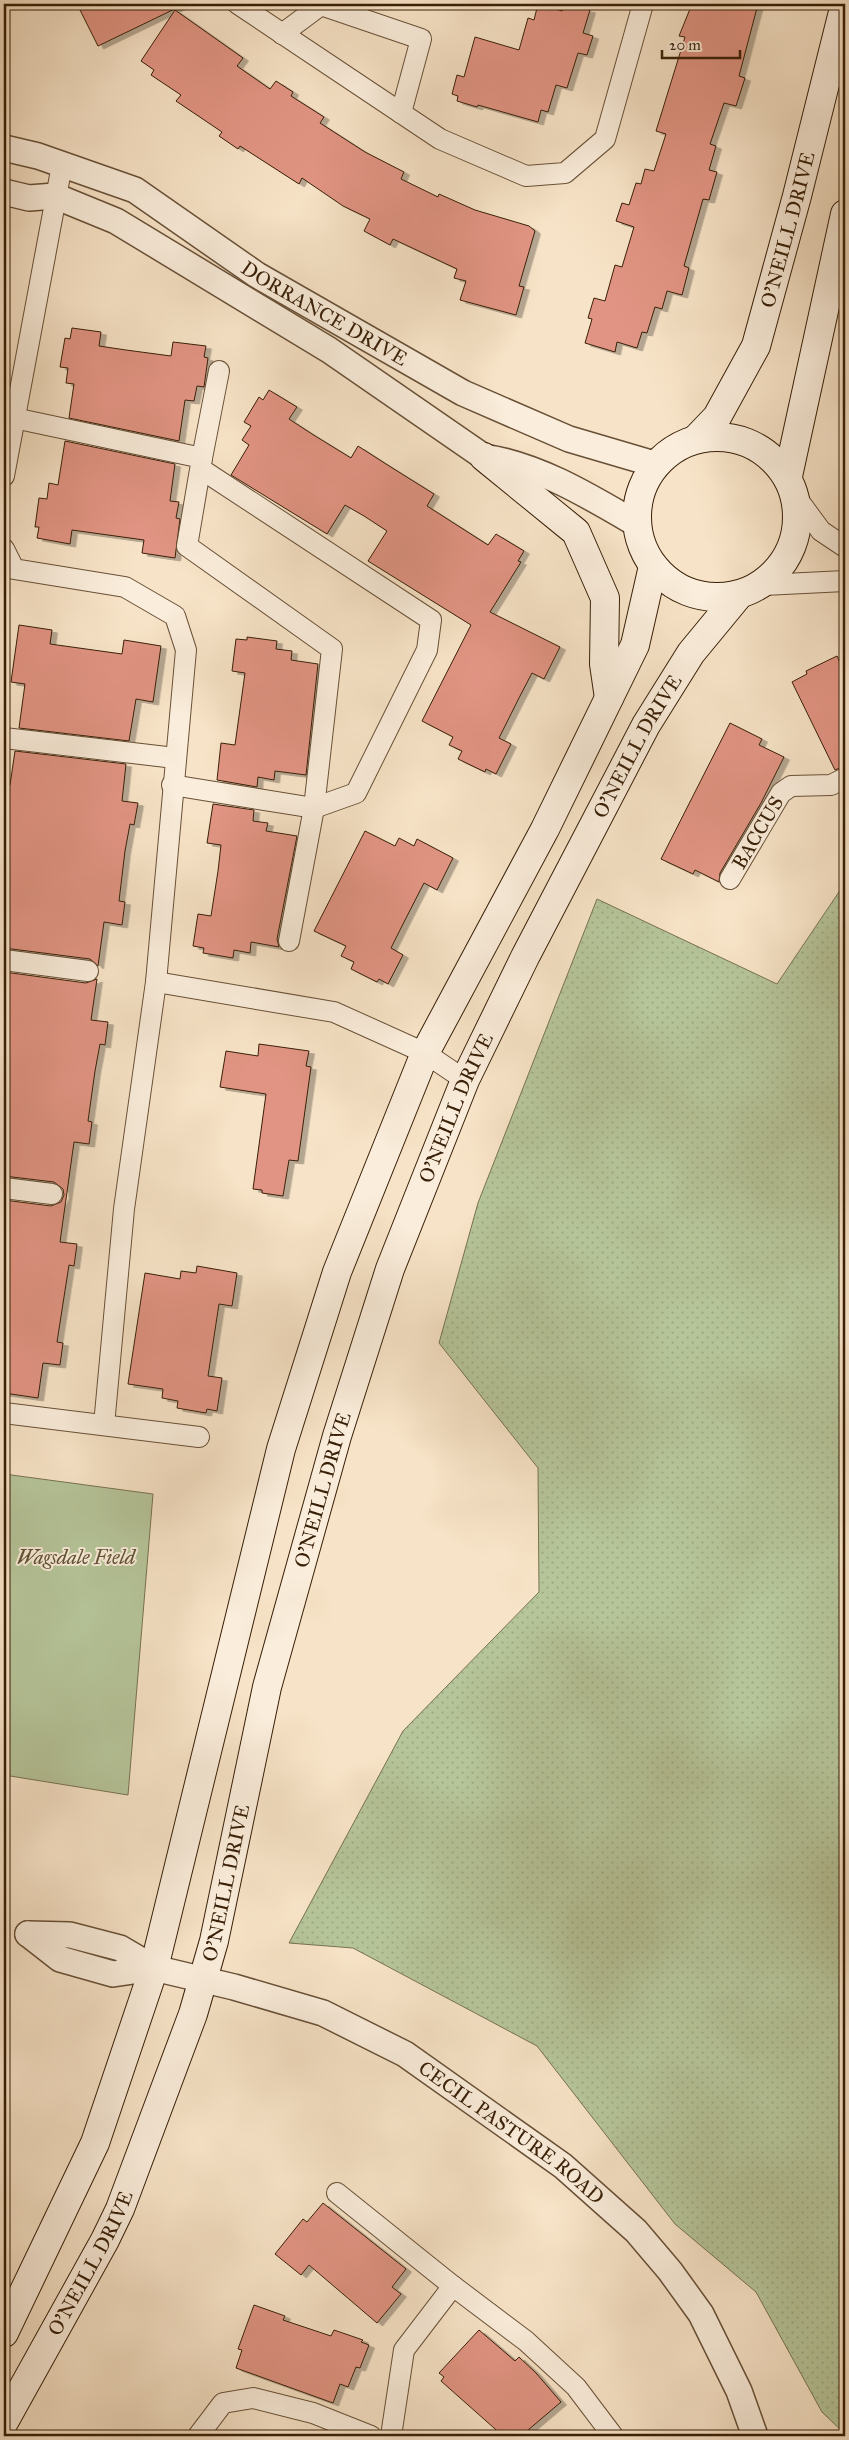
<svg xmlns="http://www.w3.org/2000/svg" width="849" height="2440" font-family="'IM FELL Great Primer',serif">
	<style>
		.grass { fill: url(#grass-dots); stroke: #777250 }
		.park { fill: #b6c59a; stroke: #777250 }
		.building { fill: #e19483; stroke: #381f07; filter: url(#shadow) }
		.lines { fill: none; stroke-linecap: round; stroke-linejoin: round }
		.minor-casing { stroke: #685037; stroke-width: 22 }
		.tertiary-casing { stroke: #685037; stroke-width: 28 }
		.secondary-casing { stroke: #381f07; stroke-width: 30 }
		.minor { stroke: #faeddb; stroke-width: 20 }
		.tertiary { stroke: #faeddb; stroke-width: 25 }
		.secondary { stroke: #faeddb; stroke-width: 28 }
		.labels { text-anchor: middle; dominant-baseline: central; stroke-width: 4; stroke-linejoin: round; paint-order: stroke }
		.street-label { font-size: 20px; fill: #381f07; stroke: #faeddb }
		.park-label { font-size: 20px; font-style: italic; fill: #5e5133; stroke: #faeddb }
	</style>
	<defs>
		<pattern id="grass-dots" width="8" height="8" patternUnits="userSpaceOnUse" patternTransform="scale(1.25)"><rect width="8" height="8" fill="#b6c59a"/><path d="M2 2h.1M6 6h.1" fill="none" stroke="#9da983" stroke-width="1.8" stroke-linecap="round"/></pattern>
		<filter id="shadow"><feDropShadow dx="5.5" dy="3" stdDeviation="0" flood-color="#0004"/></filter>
	</defs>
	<rect width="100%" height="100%" fill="#f7e3c7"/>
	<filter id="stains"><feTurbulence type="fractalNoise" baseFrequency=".004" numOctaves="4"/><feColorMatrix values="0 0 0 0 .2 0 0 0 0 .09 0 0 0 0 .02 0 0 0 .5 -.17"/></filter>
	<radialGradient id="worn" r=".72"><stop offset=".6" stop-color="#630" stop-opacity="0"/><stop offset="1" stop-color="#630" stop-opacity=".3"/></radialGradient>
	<path class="grass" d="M 845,883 L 845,2434 L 822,2412 L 756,2292 L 675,2224 L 537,2046 L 353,1948 L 289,1943 L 403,1731 L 539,1592 L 538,1468 L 439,1343 L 478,1203 L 597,899 L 777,984 Z"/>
	<path class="park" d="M 4,1474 L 153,1494 L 128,1795 L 4,1775 Z"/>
	<g class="building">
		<path d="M 77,4 L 185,4 L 98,46 Z"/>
		<path d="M 538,4 L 562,11 L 564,4 L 590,10 L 583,33 L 593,36 L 587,55 L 578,53 L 567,88 L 556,85 L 548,112 L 541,110 L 538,122 L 478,105 L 477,107 L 457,101 L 458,96 L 452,94 L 457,75 L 464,77 L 475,37 L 519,50 L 528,18 L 534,20 Z"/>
		<path d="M 692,4 L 758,4 L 739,76 L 745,78 L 736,106 L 724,103 L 710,144 L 716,146 L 709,170 L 717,172 L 709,200 L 703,199 L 684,266 L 689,268 L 682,295 L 667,291 L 662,309 L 655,307 L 647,333 L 642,332 L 637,348 L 617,342 L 615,352 L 585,343 L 592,319 L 588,318 L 594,298 L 605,301 L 615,265 L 622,267 L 634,227 L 616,221 L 622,203 L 629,205 L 636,183 L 641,184 L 645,169 L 654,171 L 666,134 L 656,131 L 685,37 L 679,36 Z"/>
		<path d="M 175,10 L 243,58 L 237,66 L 270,89 L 276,81 L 293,92 L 291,96 L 324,117 L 320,123 L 365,152 L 404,172 L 401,179 L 438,197 L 439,194 L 475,210 L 529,226 L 535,231 L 519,286 L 524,287 L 516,315 L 460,300 L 466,281 L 454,278 L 457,269 L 393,239 L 390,245 L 364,231 L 370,219 L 343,206 L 302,178 L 299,184 L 240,146 L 238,149 L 219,136 L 222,132 L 176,101 L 181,95 L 151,75 L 154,70 L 141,61 Z"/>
		<path d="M 72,328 L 101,332 L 99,346 L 126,350 L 171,356 L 173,342 L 206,346 L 204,357 L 208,358 L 204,387 L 197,386 L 194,401 L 185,400 L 179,441 L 69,418 L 74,384 L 66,383 L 68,368 L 60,367 L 65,338 L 70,339 Z"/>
		<path d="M 269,390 L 297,407 L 289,419 L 312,434 L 351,458 L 358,446 L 386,464 L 434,494 L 427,506 L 488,545 L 496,534 L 524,551 L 518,561 L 521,562 L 490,612 L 560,647 L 544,679 L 532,673 L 519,698 L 499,738 L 511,744 L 496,774 L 486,769 L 485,772 L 458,759 L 462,751 L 449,745 L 453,737 L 422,721 L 471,625 L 368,561 L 387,531 L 364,516 L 345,505 L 327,534 L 231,475 L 249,445 L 242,440 L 251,426 L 244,422 L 259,397 L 263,400 Z"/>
		<path d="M 65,441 L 175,464 L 170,501 L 179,502 L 176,518 L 180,519 L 175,558 L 142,553 L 144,540 L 72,530 L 70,544 L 37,538 L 39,527 L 35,527 L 39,498 L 47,499 L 49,483 L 58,485 Z"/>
		<path d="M 19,625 L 52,630 L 50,644 L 122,654 L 124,640 L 161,646 L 153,702 L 136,699 L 129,741 L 19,728 L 25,684 L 11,682 Z"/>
		<path d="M 247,637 L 277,641 L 276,649 L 292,651 L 291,660 L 318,664 L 306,775 L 275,771 L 274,780 L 258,777 L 257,787 L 217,780 L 221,743 L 235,745 L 245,673 L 232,671 L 236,639 L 247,640 Z"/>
		<path d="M 837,656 L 845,673 L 845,766 L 835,770 L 792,682 L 807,674 L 806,671 Z"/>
		<path d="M 730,723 L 762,739 L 759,745 L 784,757 L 761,803 L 720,873 L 719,882 L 695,870 L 693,874 L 661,859 Z"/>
		<path d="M 15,751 L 126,764 L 122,801 L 138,803 L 134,825 L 130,824 L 125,851 L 119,901 L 125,902 L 122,925 L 104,922 L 98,966 L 90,959 L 4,948 L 4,784 L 10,785 Z"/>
		<path d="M 213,804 L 254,810 L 253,821 L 268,823 L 266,831 L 297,836 L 277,939 L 279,947 L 251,942 L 250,953 L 234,950 L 233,958 L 203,953 L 204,948 L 193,946 L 198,914 L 211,916 L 218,871 L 221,845 L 207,843 Z"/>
		<path d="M 365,831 L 395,846 L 399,838 L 414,846 L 417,839 L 453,858 L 437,890 L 424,883 L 403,924 L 391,948 L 403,955 L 388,984 L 379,979 L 377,982 L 351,969 L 354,962 L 341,956 L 346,946 L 314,931 Z"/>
		<path d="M 4,972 L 86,983 L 97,979 L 91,1020 L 108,1022 L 105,1045 L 100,1044 L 95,1071 L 88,1121 L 92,1122 L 89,1144 L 74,1142 L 60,1242 L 77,1244 L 74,1266 L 69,1265 L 57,1342 L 63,1343 L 60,1365 L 43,1363 L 38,1398 L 4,1393 L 4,1311 L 8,1269 L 4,1269 L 4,1200 L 51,1206 L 61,1202 L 64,1195 L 63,1189 L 54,1182 L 4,1176 Z"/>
		<path d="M 259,1044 L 309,1051 L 306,1066 L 311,1067 L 298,1161 L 289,1160 L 283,1196 L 262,1193 L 262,1190 L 253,1189 L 266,1094 L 220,1087 L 226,1051 L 258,1056 Z"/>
		<path d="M 197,1266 L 237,1273 L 232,1306 L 219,1304 L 208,1376 L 222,1378 L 217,1411 L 207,1409 L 206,1413 L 177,1408 L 178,1401 L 162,1398 L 163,1389 L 128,1384 L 145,1273 L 180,1279 L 181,1271 L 196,1273 Z"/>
		<path d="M 323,2203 L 406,2269 L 392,2287 L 401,2294 L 377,2323 L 309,2265 L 301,2275 L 275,2254 L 303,2219 L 307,2222 Z"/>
		<path d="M 254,2305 L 285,2316 L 283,2320 L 331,2336 L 334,2330 L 363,2340 L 361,2342 L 369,2345 L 360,2368 L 356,2367 L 348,2387 L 340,2384 L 333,2403 L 236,2368 L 242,2350 L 238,2349 Z"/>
		<path d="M 479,2330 L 515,2361 L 519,2357 L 536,2373 L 561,2402 L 521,2436 L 503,2436 L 441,2381 L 444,2377 L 439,2373 Z"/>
	</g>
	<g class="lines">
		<g class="minor-casing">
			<g id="minor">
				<path d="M 238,4 L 440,139 L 526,176 L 565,173 L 605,139 L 643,4"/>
				<path d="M 282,34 L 321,5 L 421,39 L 401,113"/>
				<path d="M 14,418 L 202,458 L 187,546 L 332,649 L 314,808 L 289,941"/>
				<path d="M 202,458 L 219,371"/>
				<path d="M 4,476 L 62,165"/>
				<path d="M 796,497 L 821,531 L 845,547"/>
				<path d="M 4,549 L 14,569 L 125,587 L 175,616 L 186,650 L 156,982 L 124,1209 L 104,1425"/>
				<path d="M 764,585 L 845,581"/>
				<path d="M 4,738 L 175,758"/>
				<path d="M 172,785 L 314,808 L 356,793 L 427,650 L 431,620 L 201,469"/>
				<path id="s1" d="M 730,879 L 781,793 L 791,786 L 831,785 L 845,778"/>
				<path d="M 4,960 L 88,971"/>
				<path d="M 156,982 L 334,1012 L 425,1053 L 465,1080"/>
				<path d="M 4,1188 L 52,1194"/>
				<path d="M 4,1413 L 199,1437"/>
				<path d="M 337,2193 L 453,2286 L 526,2341 L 576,2387 L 613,2436"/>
				<path d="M 198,2436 L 223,2403 L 253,2398 L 313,2413 L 371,2436"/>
				<path d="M 391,2436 L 404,2350 L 453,2286"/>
			</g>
		</g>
		<g class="tertiary-casing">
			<g id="tertiary">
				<path id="s2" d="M 4,148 L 38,156 L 135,190 L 257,275 L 463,393 L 569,439 L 654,464"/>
				<path d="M 4,192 L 29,198 L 55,196 L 116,221 L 329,350 L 484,457 C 538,465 589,496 635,523"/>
				<path id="s3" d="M 28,1934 L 70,1935 L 120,1948 L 154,1968 L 234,1987 L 323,2013 L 405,2054 L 563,2166 L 636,2231 L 670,2271 L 701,2314 L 739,2391 L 755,2436"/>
				<path d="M 28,1934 L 60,1959 L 113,1974 L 154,1968"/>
			</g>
		</g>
		<g class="secondary-casing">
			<g id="secondary">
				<circle cx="717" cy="517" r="80"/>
				<path id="s4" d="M 696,439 L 717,417 L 756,346 L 797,196 L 845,4"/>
				<path d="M 484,457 L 576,532 L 605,598 L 604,664 L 609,698"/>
				<path d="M 788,476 L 845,214"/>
				<path d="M 4,2333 L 95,2143 L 154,1968 L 281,1449 L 337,1272 L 425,1053 L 545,829 L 635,645 L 653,566"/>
				<path id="s5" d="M 4,2422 L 105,2240 L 120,2209 L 193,2014 L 214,1941 L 267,1687 L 337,1436 L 390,1269 L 465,1080 L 525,957 L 646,725 L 691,653 L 738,596"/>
			</g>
		</g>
		<use href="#minor" class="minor"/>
		<use href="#tertiary" class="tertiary"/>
		<use href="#secondary" class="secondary"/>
	</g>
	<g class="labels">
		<g class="street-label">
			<text stroke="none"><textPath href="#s4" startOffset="232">O'NEILL DRIVE</textPath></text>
			<text stroke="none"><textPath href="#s2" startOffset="364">DORRANCE DRIVE</textPath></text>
			<text stroke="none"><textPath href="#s5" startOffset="1801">O'NEILL DRIVE</textPath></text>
			<text stroke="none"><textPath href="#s1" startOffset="54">BACCUS</textPath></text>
			<text stroke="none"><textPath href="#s5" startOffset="1396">O'NEILL DRIVE</textPath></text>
			<text stroke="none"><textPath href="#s5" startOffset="991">O'NEILL DRIVE</textPath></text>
			<text stroke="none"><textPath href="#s5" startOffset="586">O'NEILL DRIVE</textPath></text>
			<text stroke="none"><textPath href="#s3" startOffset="532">CECIL PASTURE ROAD</textPath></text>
			<text stroke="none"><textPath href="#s5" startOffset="181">O'NEILL DRIVE</textPath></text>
		</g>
		<g class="park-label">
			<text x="76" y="1557">Wagsdale Field</text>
		</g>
	</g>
	<rect width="849" height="2440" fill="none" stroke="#f7e3c7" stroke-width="20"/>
	<rect x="5" y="5" width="839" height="2430" fill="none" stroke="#381f07" stroke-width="2.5"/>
	<rect x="10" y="10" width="829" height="2420" fill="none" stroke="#381f07"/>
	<path d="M662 50v8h78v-8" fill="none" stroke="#381f07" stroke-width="2.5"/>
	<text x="669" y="50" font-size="15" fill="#381f07" stroke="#faeddb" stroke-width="4" paint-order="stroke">20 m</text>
	<rect width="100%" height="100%" filter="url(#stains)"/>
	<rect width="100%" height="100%" fill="url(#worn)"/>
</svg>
